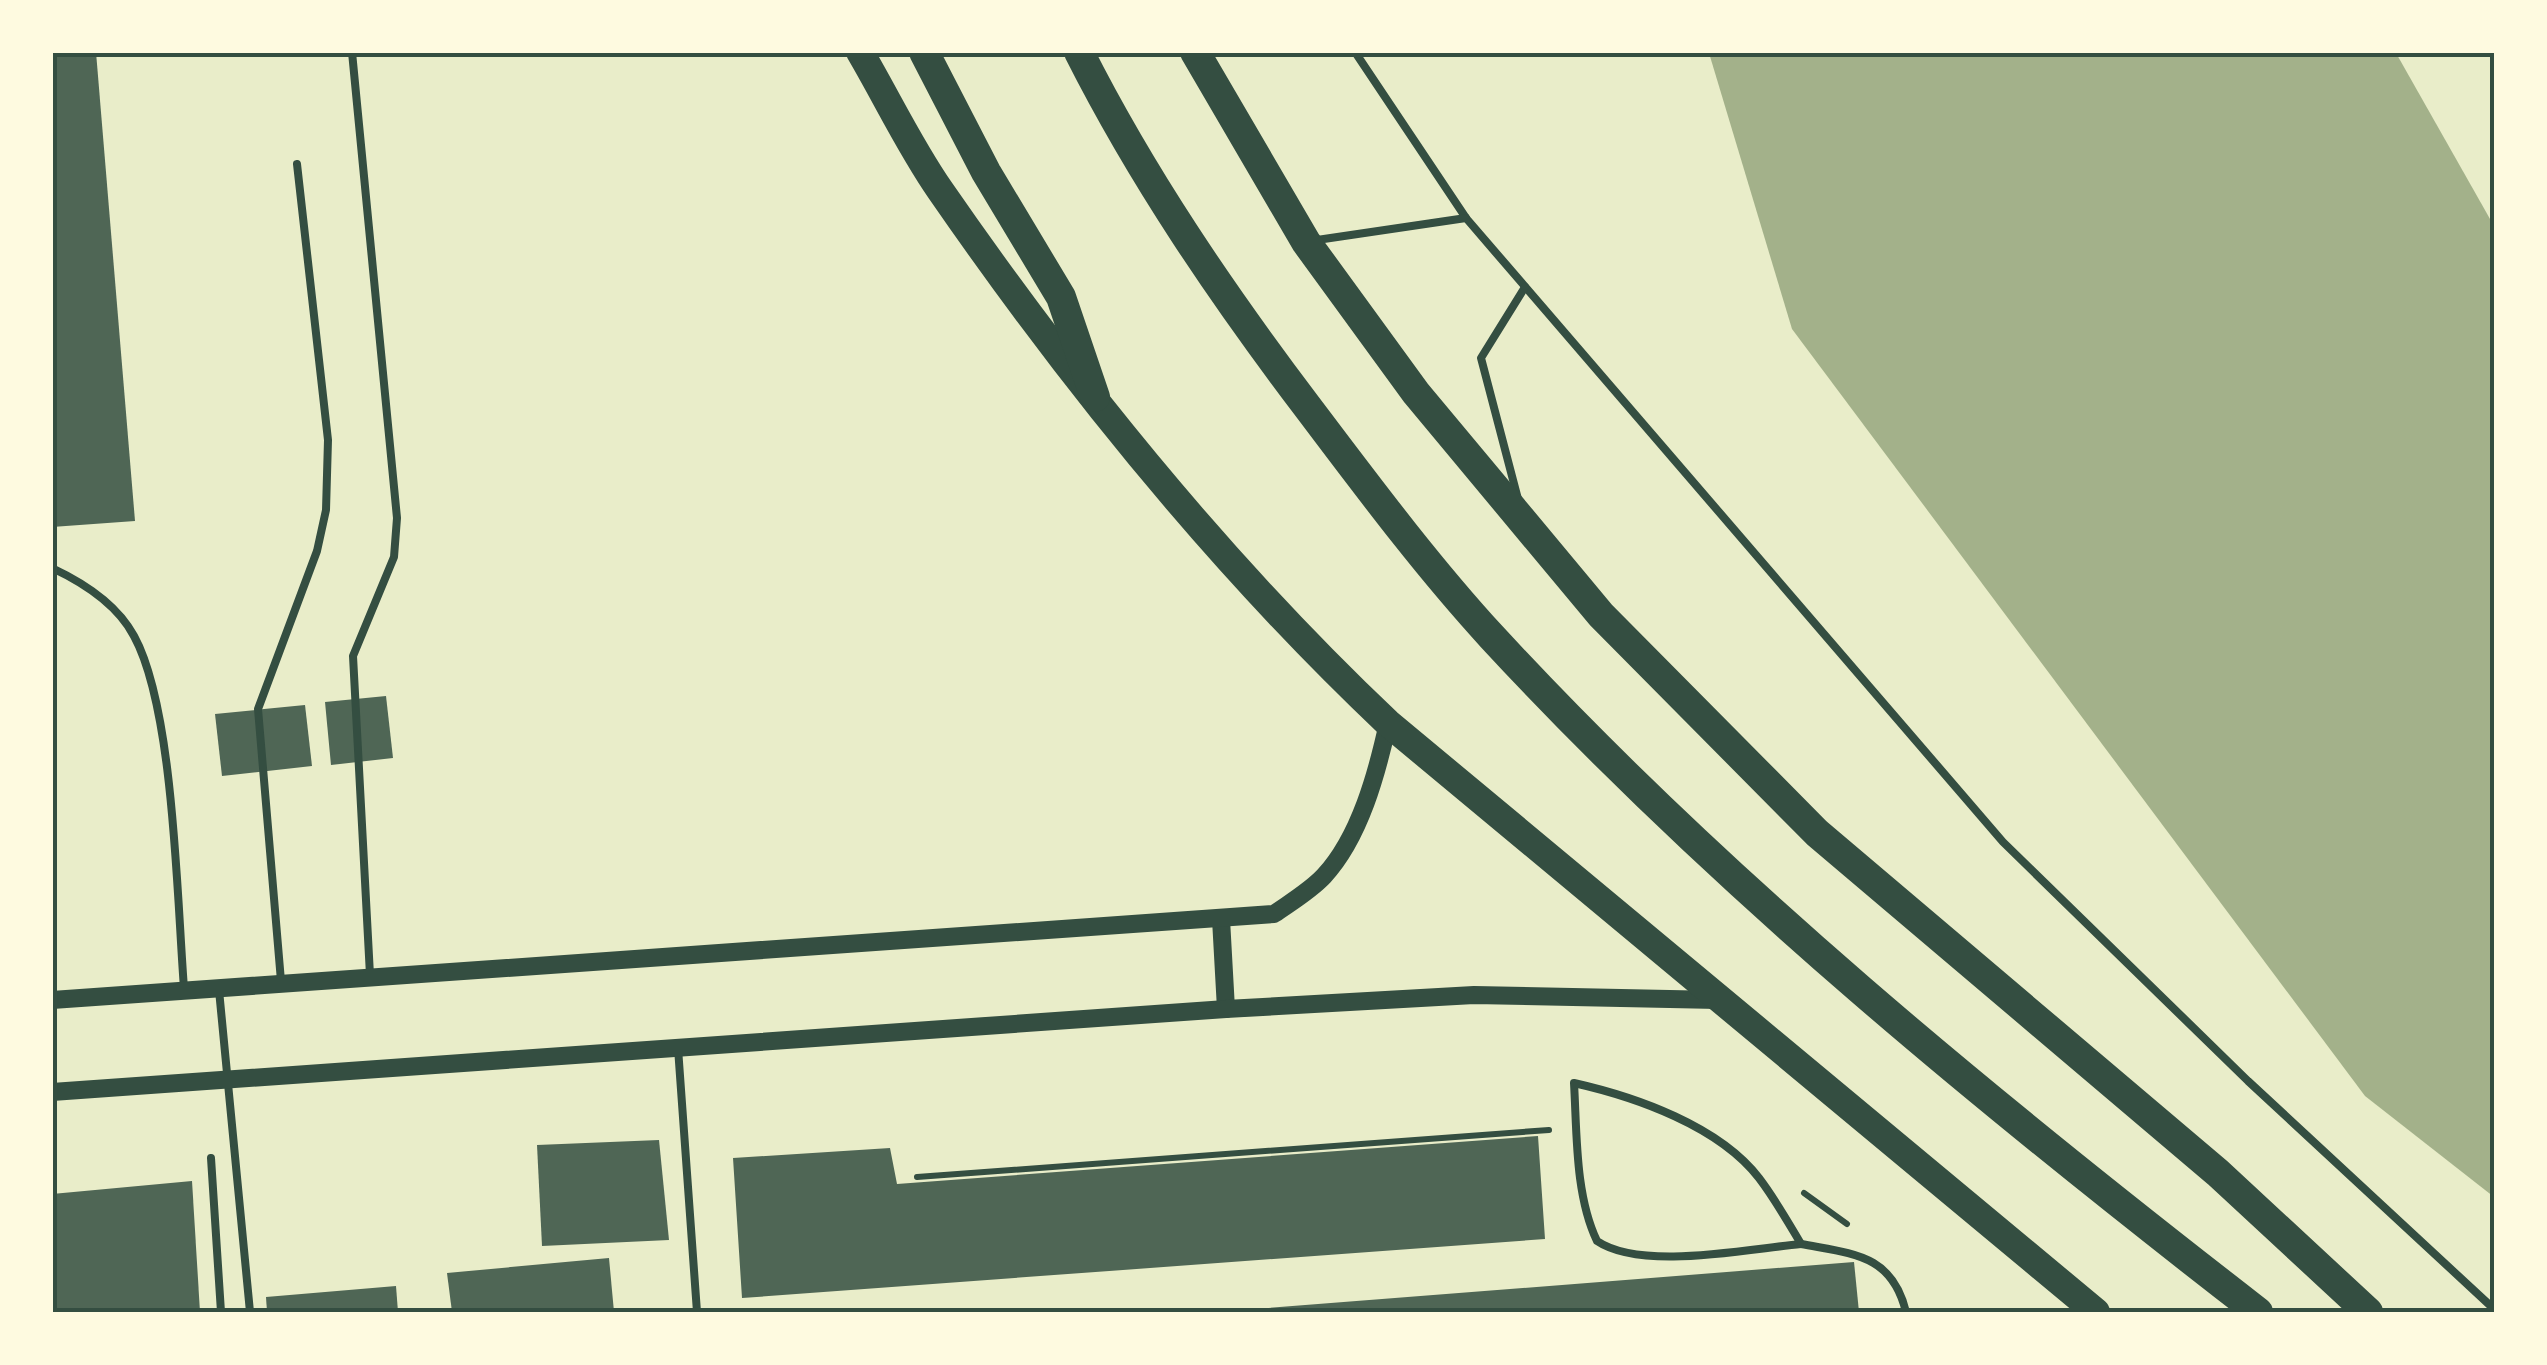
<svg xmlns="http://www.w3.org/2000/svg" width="2547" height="1365" font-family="Helvetica,sans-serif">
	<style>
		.water { fill: #a3b18a }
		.building { fill: #4f6655 }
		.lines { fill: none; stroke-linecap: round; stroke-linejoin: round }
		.path { stroke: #344e41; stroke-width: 6 }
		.service { stroke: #344e41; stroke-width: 8 }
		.tertiary { stroke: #344e41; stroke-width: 18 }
		.trunk { stroke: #344e41; stroke-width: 28 }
		.motorway { stroke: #344e41; stroke-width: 30 }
		.neatline { fill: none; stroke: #344e41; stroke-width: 4 }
	</style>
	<rect width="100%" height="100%" fill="#e9edc9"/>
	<path class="water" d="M 1709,53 L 2396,53 L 2494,226 L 2494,1197 L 2365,1096 L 1792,329 Z"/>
	<g class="building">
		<path d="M 52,52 L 96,52 L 135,521 L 52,527 Z"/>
		<path d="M 386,696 L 393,758 L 331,765 L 325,702 Z"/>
		<path d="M 305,705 L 312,766 L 222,776 L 215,714 Z"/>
		<path d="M 1538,1136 L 1545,1239 L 742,1298 L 733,1158 L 890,1148 L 897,1184 Z"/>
		<path d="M 659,1140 L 669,1240 L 542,1246 L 537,1145 Z"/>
		<path d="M 192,1181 L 200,1312 L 52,1312 L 52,1194 Z"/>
		<path d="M 609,1258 L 614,1312 L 452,1312 L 447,1273 Z"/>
		<path d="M 1854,1262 L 1859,1312 L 1242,1312 L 1242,1310 Z"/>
		<path d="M 396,1286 L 398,1312 L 267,1312 L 266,1297 Z"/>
	</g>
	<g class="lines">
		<g class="path">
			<path d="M 917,1177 L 1549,1130"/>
			<path d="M 1804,1193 L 1847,1224"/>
		</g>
		<g class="service">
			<path d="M 352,52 L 397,518 L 394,557 L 353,656 L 370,975"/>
			<path d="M 1355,52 L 1466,218 L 2003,842 L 2248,1081 L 2494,1309"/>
			<path d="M 1317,240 L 1466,218"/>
			<path d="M 1518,499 L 1481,358 L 1525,287"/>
			<path d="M 52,568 C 84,583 117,604 134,636 C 174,709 177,900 184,988"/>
			<path d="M 281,981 L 258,709 L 317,551 L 326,510 L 328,440 L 297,164"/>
			<path d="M 219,990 L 250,1312"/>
			<path d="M 678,1048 L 697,1312"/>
			<path d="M 1574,1083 C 1636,1097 1719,1126 1759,1178 C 1775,1199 1788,1222 1801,1244 C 1747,1249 1641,1271 1597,1241 C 1575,1195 1577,1133 1574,1083 Z"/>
			<path d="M 211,1158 L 221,1312"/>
			<path d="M 1801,1244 C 1853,1254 1892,1254 1906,1312"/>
		</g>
		<g class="tertiary">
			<path d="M 1221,919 L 1226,1009"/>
			<path d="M 52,1000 L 1274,914 C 1291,902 1310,891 1324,876 C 1360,837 1377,773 1388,723"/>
			<path d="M 52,1092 L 1226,1009 L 1474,995 L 1718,1000"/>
		</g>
		<path class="trunk" d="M 860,52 C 887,98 910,147 940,190 C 1072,381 1220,564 1388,723 L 2096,1312"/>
		<g class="motorway">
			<path d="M 924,52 L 986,172 L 1061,297 L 1095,397"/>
			<path d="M 1079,52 C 1142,177 1222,294 1306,405 C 1365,483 1425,564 1492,637 C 1720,884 1992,1106 2258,1312"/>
			<path d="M 1195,52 L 1306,242 L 1416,393 L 1601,615 L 1817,833 L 2218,1173 L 2368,1312"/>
		</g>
	</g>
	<rect width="2547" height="1365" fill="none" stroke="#fefae0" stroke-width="110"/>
	<rect x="55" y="55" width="2437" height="1255" class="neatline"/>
</svg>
